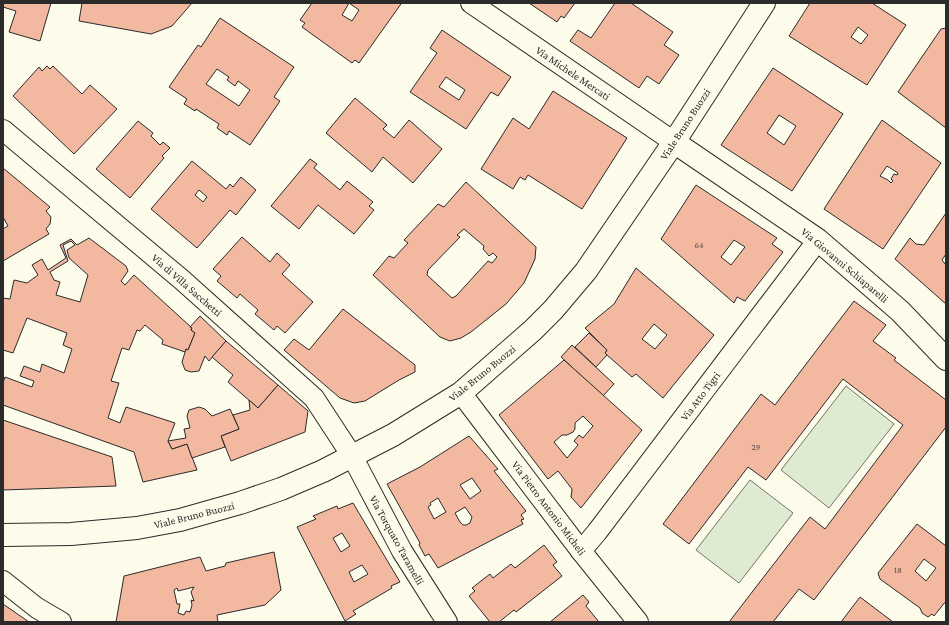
<svg xmlns="http://www.w3.org/2000/svg" width="949" height="625" font-family="'Crimson Pro',serif">
	<style>
		.green { fill: #deebd1; stroke: #74746e }
		.building { fill: #f2b8a0; stroke: #2b2b2b; fill-rule: evenodd }
		.lines { fill: none; stroke-linecap: round; stroke-linejoin: round }
		.minor-casing { stroke: #2b2b2b; stroke-width: 22 }
		.tertiary-casing { stroke: #2b2b2b; stroke-width: 24 }
		.minor { stroke: #fdfbea; stroke-width: 20 }
		.tertiary { stroke: #fdfbea; stroke-width: 22 }
		.labels { text-anchor: middle; dominant-baseline: central; stroke-width: 3; stroke-linejoin: round; paint-order: stroke }
		.number-label { font-size: 9px; fill: #5d4e48 }
		.street-label { font-size: 11px; fill: #2b2b2b; stroke: #fdfbea }
	</style>
	<rect width="100%" height="100%" fill="#fdfbea"/>
	<g class="green">
		<path d="M 846,386 L 894,424 L 829,508 L 781,470 Z"/>
		<path d="M 750,480 L 793,513 L 739,583 L 696,550 Z"/>
	</g>
	<g class="building">
		<path d="M 3,3 L 51,3 L 40,41 L 9,32 L 16,11 L 3,7 Z"/>
		<path d="M 82,3 L 192,3 L 172,26 L 151,34 L 79,21 Z"/>
		<path d="M 312,3 L 399,3 L 401,4 L 359,63 L 355,60 L 352,63 L 302,27 L 305,23 L 300,20 ZM 349,3 L 359,10 L 352,21 L 342,15 Z"/>
		<path d="M 529,3 L 575,3 L 564,18 L 561,16 L 557,22 Z"/>
		<path d="M 615,3 L 631,3 L 673,32 L 664,45 L 679,55 L 659,84 L 647,76 L 639,88 L 570,41 L 578,30 L 591,38 Z"/>
		<path d="M 810,3 L 872,3 L 906,25 L 867,85 L 789,36 ZM 858,27 L 868,35 L 861,44 L 851,37 Z"/>
		<path d="M 220,18 L 294,67 L 274,97 L 280,101 L 250,145 L 229,131 L 227,135 L 217,128 L 219,124 L 196,109 L 195,111 L 184,104 L 187,99 L 169,87 L 198,45 L 201,47 ZM 217,69 L 229,77 L 227,80 L 235,86 L 238,81 L 250,90 L 239,106 L 206,84 Z"/>
		<path d="M 946,28 L 946,128 L 898,92 L 941,29 Z"/>
		<path d="M 442,30 L 511,77 L 498,96 L 491,92 L 466,129 L 410,92 L 437,53 L 430,48 ZM 446,77 L 465,90 L 459,100 L 439,87 Z"/>
		<path d="M 47,66 L 50,69 L 53,66 L 82,94 L 90,85 L 117,109 L 74,154 L 13,96 L 39,67 L 42,71 Z"/>
		<path d="M 773,68 L 843,114 L 792,191 L 721,145 ZM 779,115 L 796,126 L 784,145 L 767,133 Z"/>
		<path d="M 553,91 L 627,138 L 582,209 L 528,175 L 525,180 L 520,177 L 513,189 L 481,169 L 513,118 L 529,129 Z"/>
		<path d="M 355,98 L 387,125 L 383,129 L 394,138 L 409,120 L 442,149 L 413,183 L 383,157 L 372,172 L 326,133 Z"/>
		<path d="M 882,120 L 941,163 L 883,249 L 824,209 ZM 887,166 L 898,173 L 897,175 L 894,174 L 891,179 L 893,181 L 891,183 L 888,180 L 880,176 Z"/>
		<path d="M 138,121 L 153,133 L 151,136 L 160,145 L 163,142 L 170,148 L 162,156 L 164,158 L 130,198 L 96,169 Z"/>
		<path d="M 310,159 L 317,164 L 314,168 L 340,190 L 347,181 L 373,202 L 369,206 L 374,210 L 354,234 L 318,205 L 299,229 L 271,206 Z"/>
		<path d="M 192,161 L 226,189 L 230,184 L 233,187 L 241,177 L 256,190 L 236,215 L 230,210 L 197,248 L 151,209 ZM 199,190 L 207,197 L 203,202 L 195,195 Z"/>
		<path d="M 3,168 L 50,207 L 46,211 L 51,217 L 50,224 L 46,229 L 49,234 L 3,261 L 3,229 L 8,226 L 3,217 Z"/>
		<path d="M 466,182 L 536,247 L 535,259 L 524,283 L 506,304 L 471,332 L 461,338 L 450,341 L 440,337 L 373,275 L 389,256 L 394,258 L 408,243 L 404,240 L 438,204 L 444,207 ZM 464,229 L 484,246 L 483,249 L 489,256 L 493,253 L 497,257 L 492,263 L 488,261 L 456,296 L 452,298 L 427,275 L 428,270 L 460,237 L 457,235 Z"/>
		<path d="M 696,185 L 777,238 L 772,244 L 783,252 L 745,301 L 737,297 L 734,303 L 661,239 ZM 734,240 L 745,247 L 731,265 L 721,257 Z"/>
		<path d="M 946,213 L 946,254 L 942,260 L 946,265 L 946,304 L 895,259 L 910,238 L 916,244 L 924,245 Z"/>
		<path d="M 242,237 L 270,262 L 277,253 L 290,265 L 282,274 L 313,302 L 285,333 L 277,326 L 274,330 L 255,314 L 258,310 L 240,294 L 237,298 L 217,281 L 221,276 L 213,269 Z"/>
		<path d="M 89,238 L 126,266 L 128,271 L 121,281 L 125,285 L 134,275 L 192,328 L 191,330 L 195,333 L 188,350 L 186,349 L 185,352 L 162,344 L 163,340 L 145,325 L 140,331 L 137,330 L 129,350 L 122,348 L 111,381 L 119,383 L 108,418 L 120,423 L 126,407 L 175,423 L 168,441 L 172,449 L 187,444 L 197,470 L 143,482 L 134,452 L 3,405 L 3,383 L 5,377 L 32,387 L 34,381 L 20,376 L 24,366 L 40,372 L 42,364 L 64,373 L 72,349 L 63,345 L 67,333 L 27,318 L 13,353 L 3,350 L 3,298 L 10,299 L 14,280 L 27,283 L 38,275 L 32,265 L 42,259 L 48,270 L 66,258 L 60,245 L 71,239 L 77,245 ZM 71,241 L 75,245 L 67,250 L 69,258 L 88,275 L 80,302 L 56,295 L 60,282 L 54,280 L 50,272 L 68,261 L 63,245 Z"/>
		<path d="M 636,268 L 714,335 L 663,398 L 636,374 L 632,377 L 607,355 L 605,353 L 607,350 L 585,328 L 614,304 ZM 654,324 L 667,335 L 655,349 L 642,339 Z"/>
		<path d="M 854,301 L 886,325 L 873,341 L 896,358 L 894,360 L 946,400 L 946,427 L 814,600 L 799,589 L 773,622 L 729,622 L 810,517 L 825,529 L 903,425 L 843,379 L 766,480 L 748,467 L 689,544 L 663,524 L 761,394 L 775,405 Z"/>
		<path d="M 343,309 L 415,365 L 415,372 L 399,380 L 365,401 L 354,403 L 340,398 L 284,350 L 294,339 L 309,350 Z"/>
		<path d="M 200,316 L 226,341 L 209,361 L 205,356 L 199,371 L 191,372 L 185,370 L 182,362 L 186,349 L 188,350 L 195,333 L 191,330 L 192,328 L 190,327 Z"/>
		<path d="M 589,333 L 607,350 L 605,353 L 607,355 L 596,367 L 575,347 Z"/>
		<path d="M 226,341 L 278,385 L 258,408 L 228,382 L 233,375 L 212,357 Z"/>
		<path d="M 572,345 L 614,384 L 603,396 L 561,357 Z"/>
		<path d="M 564,360 L 642,430 L 581,508 L 571,497 L 572,489 L 558,471 L 548,479 L 499,415 ZM 583,416 L 593,426 L 583,438 L 579,435 L 574,441 L 578,445 L 567,458 L 554,442 L 562,435 L 567,435 L 573,432 L 575,429 L 575,423 Z"/>
		<path d="M 278,385 L 308,411 L 305,432 L 231,461 L 221,436 L 239,429 L 233,415 L 250,410 L 249,400 L 258,408 Z"/>
		<path d="M 199,407 L 205,409 L 212,416 L 230,409 L 239,429 L 221,436 L 225,447 L 192,458 L 187,444 L 172,449 L 168,441 L 186,438 L 184,429 L 190,428 L 187,416 L 189,410 Z"/>
		<path d="M 3,420 L 112,457 L 116,486 L 3,490 Z"/>
		<path d="M 469,436 L 498,469 L 494,471 L 526,511 L 521,515 L 524,519 L 521,520 L 523,524 L 438,568 L 429,554 L 425,556 L 419,545 L 420,543 L 387,484 L 420,467 ZM 472,478 L 481,491 L 470,499 L 460,485 ZM 438,498 L 446,512 L 434,519 L 428,507 L 431,505 L 430,503 ZM 465,507 L 472,517 L 470,523 L 466,525 L 463,525 L 460,522 L 455,513 Z"/>
		<path d="M 353,503 L 400,582 L 391,586 L 392,588 L 353,611 L 356,614 L 345,621 L 297,527 L 316,519 L 313,516 L 337,506 L 338,509 ZM 342,533 L 350,546 L 341,552 L 333,538 ZM 362,565 L 368,574 L 354,582 L 349,572 Z"/>
		<path d="M 917,524 L 946,546 L 946,601 L 934,616 L 932,614 L 928,617 L 922,613 L 920,608 L 880,579 L 878,573 ZM 924,559 L 936,568 L 926,581 L 915,571 Z"/>
		<path d="M 544,545 L 557,562 L 553,565 L 562,576 L 516,612 L 514,610 L 499,622 L 490,622 L 469,596 L 475,591 L 472,588 L 490,574 L 493,578 L 511,564 L 515,568 Z"/>
		<path d="M 274,552 L 281,590 L 265,605 L 217,615 L 218,622 L 116,622 L 124,576 L 200,557 L 206,571 L 225,566 L 226,563 ZM 194,587 L 191,592 L 194,601 L 191,600 L 192,605 L 190,612 L 186,611 L 184,615 L 178,613 L 180,604 L 177,604 L 174,590 L 177,588 L 178,591 Z"/>
		<path d="M 583,595 L 589,602 L 586,606 L 599,622 L 550,622 Z"/>
		<path d="M 860,597 L 893,622 L 841,622 Z"/>
		<path d="M 3,604 L 29,622 L 3,622 Z"/>
	</g>
	<g class="lines">
		<g class="minor-casing">
			<g id="minor">
				<path d="M 471,3 L 674,142"/>
				<path d="M 3,130 L 181,279 L 314,398 L 352,456 L 402,551 L 447,622"/>
				<path d="M 461,393 L 581,551 L 638,622"/>
				<path d="M 581,551 L 597,532 L 818,240"/>
				<path d="M 3,581 L 37,608 L 61,622"/>
			</g>
		</g>
		<g class="tertiary-casing">
			<g id="tertiary">
				<path d="M 674,142 L 818,240 L 900,311 L 946,359"/>
				<path d="M 3,535 L 71,534 L 137,528 L 180,520 L 240,503 L 281,489 L 323,471 L 393,435 L 461,393 L 533,330 L 553,310 L 586,271 L 674,142 L 764,3"/>
			</g>
		</g>
		<use href="#minor" class="minor"/>
		<use href="#tertiary" class="tertiary"/>
	</g>
	<g class="labels">
		<g class="number-label">
			<text x="699" y="245">64</text>
			<text x="756" y="447">29</text>
			<text x="898" y="570">18</text>
		</g>
		<g class="street-label">
			<text transform="translate(573 73) rotate(34)">Via Michele Mercati</text>
			<text transform="translate(685 124) rotate(-57)">Viale Bruno Buozzi</text>
			<text transform="translate(845 265) rotate(40)">Via Giovanni Schiaparelli</text>
			<text transform="translate(187 285) rotate(41)">Via di Villa Sacchetti</text>
			<text transform="translate(482 373) rotate(-39)">Viale Bruno Buozzi</text>
			<text transform="translate(700 396) rotate(-53)">Via Atto Tigri</text>
			<text transform="translate(549 508) rotate(53)">Via Pietro Antonio Micheli</text>
			<text transform="translate(194 515) rotate(-14)">Viale Bruno Buozzi</text>
			<text transform="translate(397 540) rotate(61)">Via Torquato Taramelli</text>
		</g>
	</g>
	<rect width="949" height="625" fill="none" stroke="#2b2b2b" stroke-width="8"/>
</svg>
